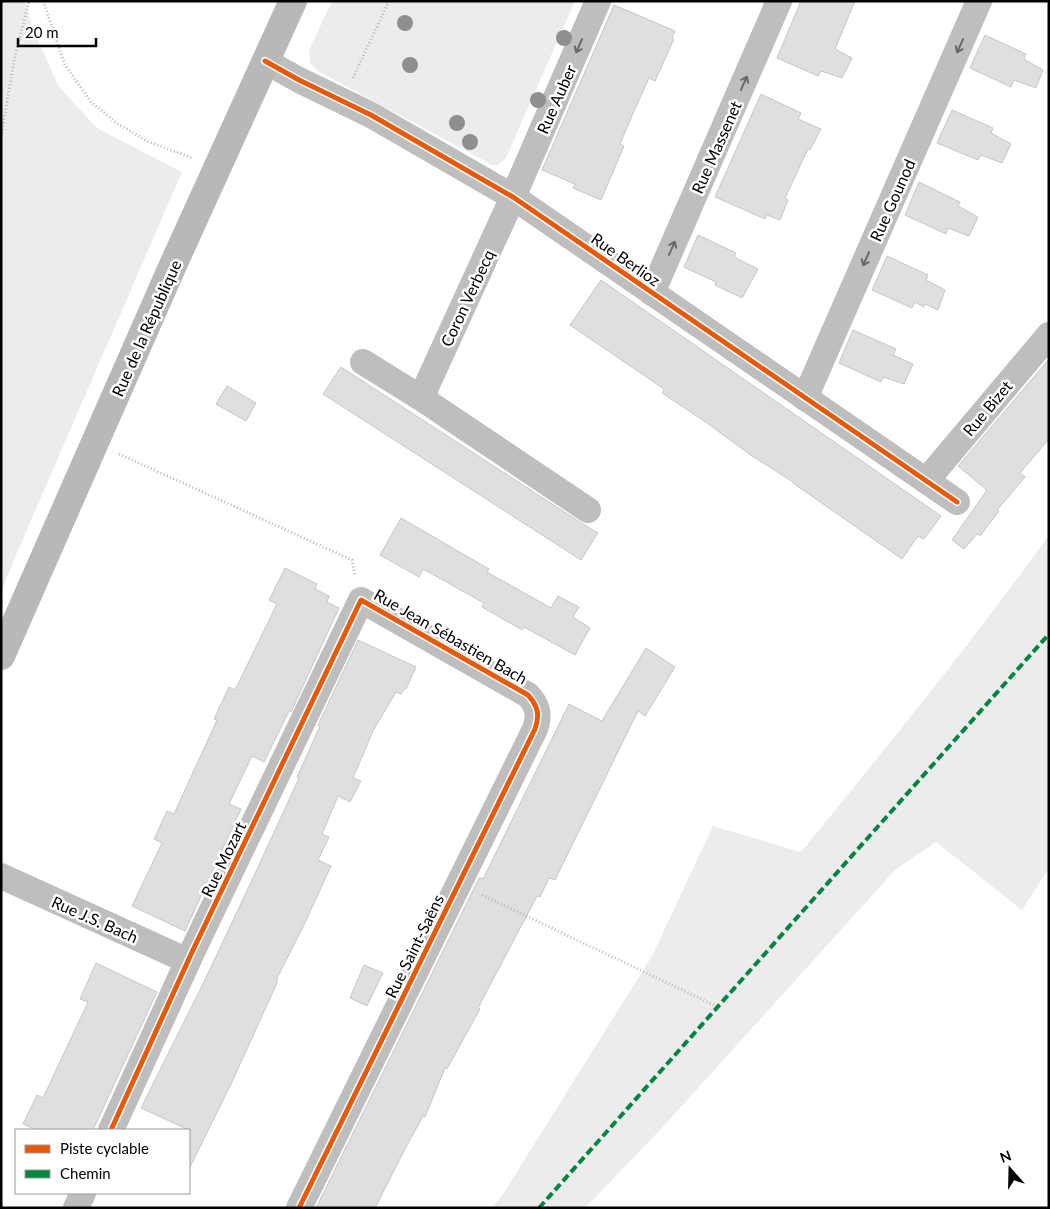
<svg xmlns="http://www.w3.org/2000/svg" width="1050" height="1209" font-family="Lato,sans-serif">
	<style>
		.green { fill: #ececec }
		.building { fill: #dfdfdf; stroke: #c7c7c7 }
		.lines { fill: none; stroke-linecap: round; stroke-linejoin: round }
		.path { stroke: #b9b9b9; stroke-width: 3; stroke-dasharray: 1 2.5; stroke-linecap: butt }
		.street { stroke: #bebebe; stroke-width: 26 }
		.secondary { stroke: #b8b8b8; stroke-width: 28 }
		.quiet { stroke: #00873e; stroke-width: 4; stroke-dasharray: 8 4; stroke-linecap: butt }
		.cycleway-casing { stroke: #fff; stroke-width: 8 }
		.cycleway { stroke: #e8590c; stroke-width: 5 }
		.tree { fill: #8f8f8f }
		.oneway { stroke: #686868 }
		.labels { text-anchor: middle; dominant-baseline: central; stroke-width: 5; stroke-linejoin: round; paint-order: stroke }
		.street-label { font-size: 16px; fill: #000; stroke: #fff }
	</style>
	<rect width="100%" height="100%" fill="#fff"/>
	<g class="green">
		<path d="M 1,1 L 25,1 L 32,27 L 59,87 L 97,128 L 182,172 L 16,555 L 1,592 Z"/>
		<path d="M 332,1 L 575,1 L 506,158 L 498,165 L 492,165 L 318,71 L 310,63 L 309,50 Z"/>
		<path d="M 1049,535 L 1049,868 L 1022,910 L 936,842 L 895,870 L 661,1129 L 585,1208 L 492,1208 L 503,1194 L 652,956 L 713,826 L 801,852 C 886,748 971,644 1049,535 Z"/>
	</g>
	<g class="building">
		<path d="M 801,1 L 855,1 L 835,49 L 852,58 L 842,78 L 821,71 L 818,76 L 777,58 Z"/>
		<path d="M 614,5 L 675,31 L 672,38 L 674,39 L 655,81 L 649,78 L 634,111 L 620,144 L 624,146 L 601,200 L 573,188 L 575,184 L 542,170 Z"/>
		<path d="M 985,35 L 1026,54 L 1024,59 L 1043,70 L 1036,88 L 1014,80 L 1011,87 L 970,68 Z"/>
		<path d="M 761,94 L 801,113 L 798,119 L 821,129 L 810,150 L 808,149 L 785,198 L 788,200 L 780,220 L 767,215 L 765,219 L 715,197 Z"/>
		<path d="M 952,110 L 993,128 L 991,133 L 1011,144 L 1002,163 L 981,155 L 978,160 L 937,143 Z"/>
		<path d="M 919,182 L 960,202 L 958,206 L 978,217 L 969,236 L 948,228 L 946,234 L 905,215 Z"/>
		<path d="M 698,235 L 736,253 L 734,257 L 758,269 L 742,298 L 715,285 L 716,282 L 684,267 Z"/>
		<path d="M 887,256 L 928,275 L 926,280 L 945,290 L 938,310 L 925,304 L 924,307 L 915,302 L 912,308 L 872,290 Z"/>
		<path d="M 601,280 L 941,516 L 924,539 L 918,536 L 902,559 L 793,483 L 793,482 L 752,456 L 707,423 L 662,393 L 664,389 L 570,325 Z"/>
		<path d="M 853,330 L 896,349 L 893,355 L 913,364 L 904,384 L 883,377 L 881,382 L 839,363 Z"/>
		<path d="M 1049,359 L 1049,439 L 1020,473 L 1025,477 L 997,510 L 999,511 L 980,536 L 977,534 L 964,549 L 952,540 L 987,490 L 958,466 Z"/>
		<path d="M 341,367 L 580,522 L 598,533 L 581,560 L 323,394 Z"/>
		<path d="M 227,386 L 256,403 L 246,421 L 216,404 Z"/>
		<path d="M 401,518 L 489,569 L 487,572 L 551,608 L 558,596 L 579,607 L 573,617 L 590,628 L 575,655 L 524,627 L 522,630 L 482,607 L 484,603 L 423,569 L 419,577 L 380,555 Z"/>
		<path d="M 285,568 L 317,584 L 315,589 L 329,596 L 327,602 L 339,608 L 291,712 L 289,711 L 264,762 L 252,756 L 229,804 L 241,809 L 185,931 L 132,906 L 162,843 L 154,839 L 167,811 L 174,814 L 217,720 L 214,719 L 229,687 L 235,690 L 277,604 L 269,600 Z"/>
		<path d="M 358,640 L 416,667 L 406,689 L 405,688 L 401,694 L 396,692 L 373,731 L 353,778 L 361,781 L 350,802 L 338,796 L 322,834 L 329,837 L 318,860 L 331,866 L 303,927 L 277,978 L 277,983 L 232,1082 L 189,1169 L 189,1130 L 141,1108 L 202,986 L 253,878 L 299,778 L 297,777 L 320,726 L 318,725 Z"/>
		<path d="M 646,648 L 675,667 L 645,716 L 638,711 L 555,880 L 549,878 L 540,897 L 537,896 L 478,1008 L 480,1009 L 447,1069 L 445,1068 L 425,1117 L 423,1116 L 405,1149 L 375,1208 L 316,1208 L 479,878 L 483,879 L 569,704 L 602,721 Z"/>
		<path d="M 96,963 L 157,992 L 93,1130 L 36,1130 L 23,1124 L 37,1095 L 43,1098 L 88,1002 L 80,999 Z"/>
		<path d="M 364,965 L 383,973 L 367,1006 L 350,998 Z"/>
	</g>
	<g class="lines">
		<g class="path">
			<path d="M 43,1 L 65,65 L 91,102 L 118,124 L 149,142 L 192,158"/>
			<path d="M 353,78 L 389,1"/>
			<path d="M 1,137 L 15,56 L 29,1"/>
			<path d="M 119,454 L 352,560 L 355,575"/>
			<path d="M 482,895 L 718,1007"/>
		</g>
		<g class="street">
			<path d="M 265,61 L 299,80 L 371,115 L 513,197 L 957,502"/>
			<path d="M 652,293 L 779,1"/>
			<path d="M 363,362 L 421,398 L 588,510"/>
			<path d="M 421,398 L 513,197 L 598,1"/>
			<path d="M 805,398 L 979,1"/>
			<path d="M 926,481 L 1049,335"/>
			<path d="M 1,876 L 188,961"/>
			<path d="M 111,1130 L 193,950 L 361,600 L 528,695 C 538,706 540,715 535,729 L 299,1208"/>
			<path d="M 76,1208 L 83,1193"/>
		</g>
		<path class="secondary" d="M 1,656 L 173,265 L 293,1"/>
		<path class="quiet" d="M 539,1208 L 1049,634"/>
		<g class="cycleway-casing">
			<g id="cycleway">
				<path d="M 265,61 L 299,80 L 371,115 L 513,197 L 957,502"/>
				<path d="M 111,1130 L 193,950 L 361,600 L 528,695 C 538,706 540,715 535,729 L 299,1208"/>
			</g>
		</g>
		<use href="#cycleway" class="cycleway"/>
	</g>
	<g class="tree">
		<circle cx="405" cy="23" r="8"/>
		<circle cx="564" cy="38" r="8"/>
		<circle cx="410" cy="65" r="8"/>
		<circle cx="538" cy="100" r="8"/>
		<circle cx="457" cy="123" r="8"/>
		<circle cx="470" cy="142" r="8"/>
	</g>
	<defs><path id="oneway-shaft" d="M-6 0H5M1.5-3L5.5 0L1.5 3" fill="none" stroke-width="1.6" stroke-linecap="round" stroke-linejoin="round" transform="scale(1.25)"/></defs>
	<g class="oneway">
		<use href="#oneway-shaft" transform="translate(579 46) rotate(114)"/>
		<use href="#oneway-shaft" transform="translate(960 46) rotate(114)"/>
		<use href="#oneway-shaft" transform="translate(744 83) rotate(-66)"/>
		<use href="#oneway-shaft" transform="translate(672 248) rotate(-66)"/>
		<use href="#oneway-shaft" transform="translate(866 259) rotate(114)"/>
	</g>
	<g class="labels">
		<g class="street-label">
			<text transform="translate(556 99) rotate(-66)">Rue Auber</text>
			<text transform="translate(716 147) rotate(-66)">Rue Massenet</text>
			<text transform="translate(892 200) rotate(-66)">Rue Gounod</text>
			<text transform="translate(626 259) rotate(35)">Rue Berlioz</text>
			<text transform="translate(467 298) rotate(-65)">Coron Verbecq</text>
			<text transform="translate(146 328) rotate(-66)">Rue de la République</text>
			<text transform="translate(987 408) rotate(-50)">Rue Bizet</text>
			<text transform="translate(451 636) rotate(30)">Rue Jean Sébastien Bach</text>
			<text transform="translate(223 859) rotate(-64)">Rue Mozart</text>
			<text transform="translate(95 919) rotate(24)">Rue J.S. Bach</text>
			<text transform="translate(414 946) rotate(-64)">Rue Saint-Saëns</text>
		</g>
	</g>
	<rect width="1050" height="1209" fill="none" stroke="#000000" stroke-width="5"/>
	<rect x="15" y="1129" width="175" height="65" fill="#ffffff" stroke="#999999"/>
	<rect x="25" y="1145" width="25" height="8" fill="#e8590c" stroke="#999999"/>
	<text x="60" y="1154" font-size="15" fill="#000000">Piste cyclable</text>
	<rect x="25" y="1170" width="25" height="8" fill="#00873e" stroke="#999999"/>
	<text x="60" y="1179" font-size="15" fill="#000000">Chemin</text>
	<g transform="translate(1010 1169) rotate(340)" stroke="#ffffff" stroke-width="4" paint-order="stroke">
	<path d="M0-4L9 19L0 12L-9 19Z" fill="#000000"/>
	<text y="-8" font-size="14" font-weight="bold" text-anchor="middle" fill="#000000">N</text>
	</g>
	<path d="M18 38v8h78v-8" fill="none" stroke="#000000" stroke-width="2.5"/>
	<text x="25" y="38" font-size="15" fill="#000000" stroke="#ffffff" stroke-width="4" paint-order="stroke">20 m</text>
</svg>
